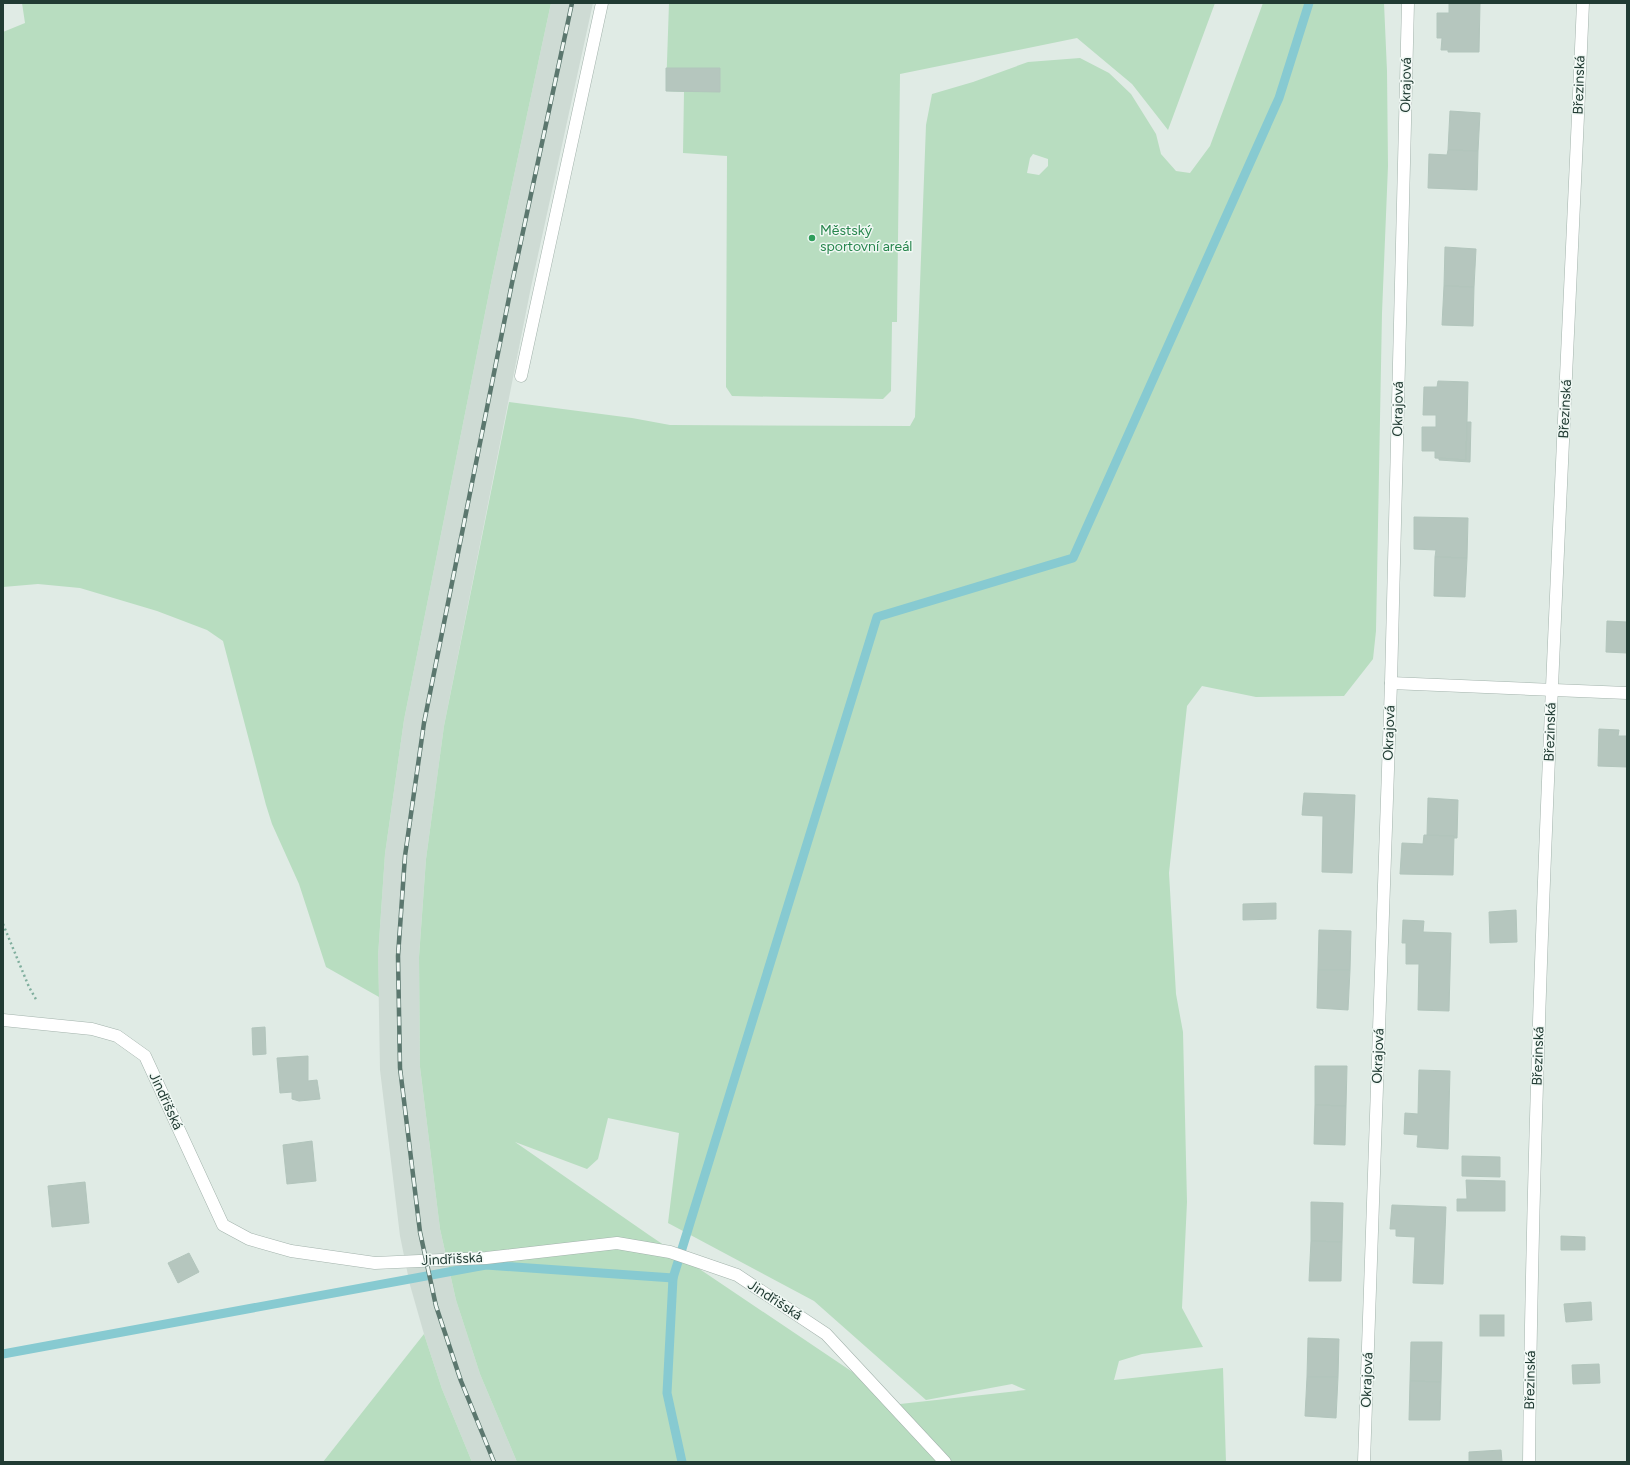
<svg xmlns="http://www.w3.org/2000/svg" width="1630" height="1465" font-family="Figtree,sans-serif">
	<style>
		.built { fill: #cedbd4 }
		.green { fill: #b8ddc0; fill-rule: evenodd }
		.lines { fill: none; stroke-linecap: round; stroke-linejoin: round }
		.stream { stroke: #87cad1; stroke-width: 9 }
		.building { fill: #b5c6be; stroke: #b2c5bc }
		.minor-casing { stroke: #a3b3ac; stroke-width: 13 }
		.path { stroke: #80af9e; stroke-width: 2.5; stroke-dasharray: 2 3; stroke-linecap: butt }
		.minor { stroke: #fff; stroke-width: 12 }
		.rail-casing { stroke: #5b776e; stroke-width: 4.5 }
		.rail { stroke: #f0f8f4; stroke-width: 3; stroke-dasharray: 9; stroke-linecap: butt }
		.leisure-dot { fill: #2e9e5b; stroke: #f0f8f4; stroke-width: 1.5 }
		.labels { text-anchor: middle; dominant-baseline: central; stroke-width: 3; stroke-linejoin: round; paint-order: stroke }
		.street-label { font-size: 14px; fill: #213b33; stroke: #f0f8f4 }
		.leisure-label { font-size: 14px; fill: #27864d; stroke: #f0f8f4; text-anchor: start }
	</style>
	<rect width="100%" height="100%" fill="#e0ebe5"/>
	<path class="built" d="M 551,3 L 593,3 L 531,287 L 444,726 L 426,859 L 419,957 L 420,1067 L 440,1229 L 456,1300 L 480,1374 L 517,1462 L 472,1462 L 442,1389 L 424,1334 L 410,1285 L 400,1236 L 380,1070 L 378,956 L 385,854 L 404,720 L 492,278 Z"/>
	<g class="green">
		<path d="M 22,3 L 551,3 L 492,278 L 404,720 L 385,854 L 378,956 L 379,997 L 326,967 L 299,884 L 272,824 L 266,805 L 223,641 L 207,630 L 157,611 L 80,588 L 38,584 L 3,587 L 3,32 L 25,23 Z"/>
		<path d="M 669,3 L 1215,3 L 1168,130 L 1132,84 L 1077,38 L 900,74 L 897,322 L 892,322 L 891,391 L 883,399 L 732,396 L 726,387 L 727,156 L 683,153 L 684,92 L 666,91 Z"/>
		<path d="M 1263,3 L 1384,3 L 1387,71 L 1388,166 L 1382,313 L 1376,631 L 1373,659 L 1344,696 L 1256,697 L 1202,686 L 1187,706 L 1169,873 L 1176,994 L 1183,1032 L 1187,1202 L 1182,1308 L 1203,1347 L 1142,1354 L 1119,1361 L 1114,1380 L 1223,1368 L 1226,1462 L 517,1462 L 480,1374 L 456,1300 L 440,1229 L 420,1067 L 419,957 L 426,859 L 444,726 L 509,402 L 632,418 L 670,425 L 910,426 L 915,417 L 926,125 L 932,94 L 973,82 L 1028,62 L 1080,58 L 1109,73 L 1131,94 L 1156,134 L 1161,154 L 1176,171 L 1190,173 L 1210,146 ZM 1033,154 L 1048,159 L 1048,166 L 1039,175 L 1027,173 L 1030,158 ZM 608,1118 L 679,1133 L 668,1223 L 814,1301 L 926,1400 L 1012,1384 L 1026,1390 L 900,1404 L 649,1235 L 515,1142 L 587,1169 L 598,1159 Z"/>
		<path d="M 424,1334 L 442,1389 L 472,1462 L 323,1462 Z"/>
	</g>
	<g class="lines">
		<g class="stream">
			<path d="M 673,1278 L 667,1393 L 682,1462"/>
			<path d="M 3,1354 L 486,1265 L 673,1278 L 877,617 L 1073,558 L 1279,98 L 1309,3"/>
		</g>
	</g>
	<g class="building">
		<path d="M 1449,3 L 1480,3 L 1479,52 L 1448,52 L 1448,50 L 1441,50 L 1442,38 L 1437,38 L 1437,13 L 1449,13 Z"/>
		<path d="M 666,68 L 720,68 L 720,92 L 666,91 Z"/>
		<path d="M 1450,111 L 1480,113 L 1478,151 L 1448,150 Z"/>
		<path d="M 1448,150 L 1478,151 L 1477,190 L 1428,188 L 1429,154 L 1447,155 Z"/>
		<path d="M 1445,247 L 1476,249 L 1474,287 L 1444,286 Z"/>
		<path d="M 1444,286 L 1474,287 L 1473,326 L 1442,325 Z"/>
		<path d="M 1438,381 L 1468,382 L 1466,460 L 1435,458 L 1435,451 L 1422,451 L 1422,427 L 1436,427 L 1436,415 L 1423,415 L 1424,387 L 1437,387 Z"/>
		<path d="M 1467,422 L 1471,422 L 1470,462 L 1439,460 L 1439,458 L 1466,460 Z"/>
		<path d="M 1414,517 L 1468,518 L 1467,558 L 1435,557 L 1436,550 L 1414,549 Z"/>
		<path d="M 1435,557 L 1467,558 L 1465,597 L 1434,596 Z"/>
		<path d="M 1607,621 L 1627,622 L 1627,653 L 1606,652 Z"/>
		<path d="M 1599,729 L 1619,730 L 1618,736 L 1627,736 L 1627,767 L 1598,766 Z"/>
		<path d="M 1304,793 L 1355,795 L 1352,873 L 1322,872 L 1323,816 L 1302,815 Z"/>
		<path d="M 1428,798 L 1458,800 L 1457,838 L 1454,838 L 1454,836 L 1427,836 Z"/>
		<path d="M 1424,835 L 1454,836 L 1453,875 L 1400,874 L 1402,843 L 1423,844 Z"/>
		<path d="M 1276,903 L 1276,919 L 1243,920 L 1243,904 Z"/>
		<path d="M 1516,910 L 1517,942 L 1490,943 L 1489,912 Z"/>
		<path d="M 1403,920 L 1424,921 L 1423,932 L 1451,933 L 1449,1011 L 1418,1010 L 1419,964 L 1406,964 L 1406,943 L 1402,943 Z"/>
		<path d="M 1319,930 L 1351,931 L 1350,970 L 1318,970 Z"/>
		<path d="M 1318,970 L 1350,970 L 1348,1010 L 1317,1008 Z"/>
		<path d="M 265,1027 L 266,1054 L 253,1055 L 252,1028 Z"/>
		<path d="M 308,1056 L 308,1081 L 317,1080 L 320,1099 L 299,1101 L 292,1099 L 292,1092 L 280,1093 L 277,1058 Z"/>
		<path d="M 1315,1066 L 1347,1066 L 1346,1106 L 1315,1105 Z"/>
		<path d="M 1419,1070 L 1450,1071 L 1448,1149 L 1417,1147 L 1418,1135 L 1404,1134 L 1405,1113 L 1418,1114 Z"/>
		<path d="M 1315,1105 L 1346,1106 L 1345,1145 L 1314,1144 Z"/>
		<path d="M 312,1141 L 316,1181 L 287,1184 L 283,1145 Z"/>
		<path d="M 1462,1156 L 1500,1157 L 1500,1177 L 1462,1176 Z"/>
		<path d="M 1466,1180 L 1505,1181 L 1505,1211 L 1457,1211 L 1457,1199 L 1467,1199 Z"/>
		<path d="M 85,1182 L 89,1223 L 52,1227 L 48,1186 Z"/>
		<path d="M 1311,1202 L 1343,1203 L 1342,1242 L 1311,1241 Z"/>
		<path d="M 1392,1205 L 1446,1207 L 1443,1284 L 1413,1283 L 1415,1237 L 1396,1236 L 1396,1229 L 1390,1229 Z"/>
		<path d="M 1561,1236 L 1585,1237 L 1585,1250 L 1561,1250 Z"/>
		<path d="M 1311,1241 L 1342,1242 L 1341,1281 L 1309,1281 Z"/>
		<path d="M 189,1253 L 199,1272 L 178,1283 L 168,1263 Z"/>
		<path d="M 1591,1302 L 1592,1320 L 1566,1322 L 1564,1304 Z"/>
		<rect x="1480" y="1315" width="24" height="21"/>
		<path d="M 1308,1338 L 1339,1339 L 1338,1377 L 1307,1377 Z"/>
		<path d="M 1411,1342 L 1442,1342 L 1441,1382 L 1410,1381 Z"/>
		<path d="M 1599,1364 L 1600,1383 L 1573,1384 L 1572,1365 Z"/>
		<path d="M 1307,1377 L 1338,1377 L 1336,1418 L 1305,1416 Z"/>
		<path d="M 1410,1381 L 1441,1382 L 1440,1420 L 1409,1420 Z"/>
		<path d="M 1501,1450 L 1502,1462 L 1469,1462 L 1469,1452 Z"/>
	</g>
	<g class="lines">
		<g class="minor-casing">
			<g id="minor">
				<path d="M 521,376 L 602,3"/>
				<path d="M 1391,683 L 1627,693"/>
				<path d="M 3,1020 L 92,1029 L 117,1036 L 145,1056 L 223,1225 L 249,1239 L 291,1251 L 375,1263 L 486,1258 L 617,1243 L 670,1252 L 737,1275 L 826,1334 L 945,1462"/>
				<path d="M 1364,1462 L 1391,683 L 1408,3"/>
				<path d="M 1529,1462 C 1534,975 1562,489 1583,3"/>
			</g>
		</g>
		<path class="path" d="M 3,924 L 29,987 L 37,1001"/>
		<use href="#minor" class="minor"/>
		<g class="rail-casing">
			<path id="rail" d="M 494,1462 L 461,1381 L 436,1306 L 420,1232 L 400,1068 L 398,956 L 405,856 L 424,723 L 512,283 L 572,3"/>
		</g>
		<use href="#rail" class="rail"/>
	</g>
	<circle class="leisure-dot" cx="812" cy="238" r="4"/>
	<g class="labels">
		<g class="street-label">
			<text transform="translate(1406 85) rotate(-89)">Okrajová</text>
			<text transform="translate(1579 85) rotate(-88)">Březinská</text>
			<text transform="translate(1398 409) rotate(-89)">Okrajová</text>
			<text transform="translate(1565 409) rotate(-87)">Březinská</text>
			<text transform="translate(1550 732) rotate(-88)">Březinská</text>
			<text transform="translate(1389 733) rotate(-88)">Okrajová</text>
			<text transform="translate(1378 1056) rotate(-88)">Okrajová</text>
			<text transform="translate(1538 1056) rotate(-88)">Březinská</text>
			<text transform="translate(166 1101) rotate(65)">Jindřišská</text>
			<text transform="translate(452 1259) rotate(-3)">Jindřišská</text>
			<text transform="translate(775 1300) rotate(33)">Jindřišská</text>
			<text transform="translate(1367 1380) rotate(-88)">Okrajová</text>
			<text transform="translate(1530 1380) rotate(-89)">Březinská</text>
		</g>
		<g class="leisure-label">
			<text x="820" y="230">Městský<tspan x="820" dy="16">sportovní areál</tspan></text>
		</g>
	</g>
	<rect width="1630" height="1465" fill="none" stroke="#213b33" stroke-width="8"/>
</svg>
